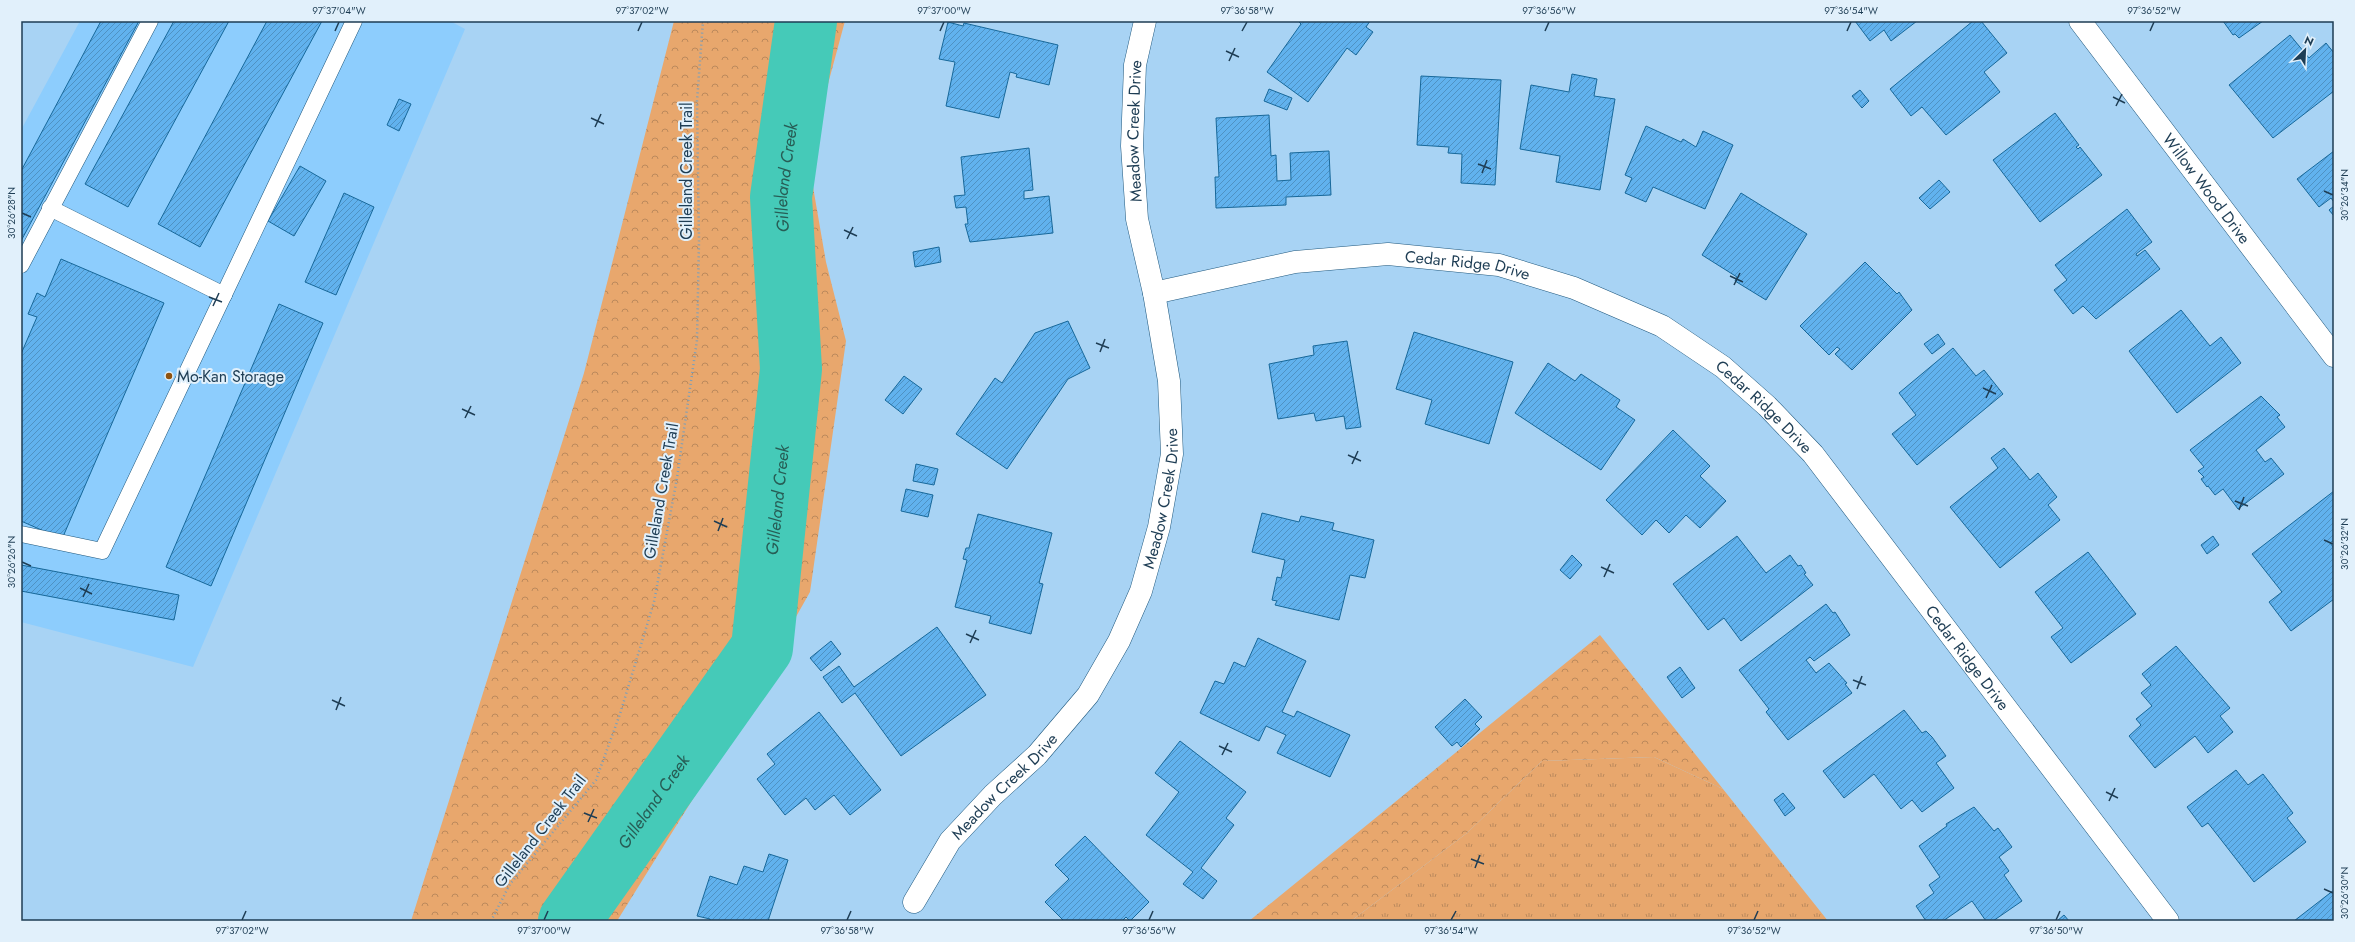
<svg xmlns="http://www.w3.org/2000/svg" width="2355" height="942" font-family="Jost,sans-serif">
	<style>
		.built { fill: #8dcdfd }
		.grass { fill: url(#grass-tufts) }
		.forest { fill: url(#forest-crowns) }
		.water { fill: url(#water-waves) }
		.lines { fill: none; stroke-linecap: round; stroke-linejoin: round }
		.river { stroke: #45cab8; stroke-width: 62 }
		.building { fill: url(#building-hatch); stroke: #17689a }
		.lane-casing { stroke: #1f587e; stroke-width: 17 }
		.street-casing { stroke: #1f587e; stroke-width: 23 }
		.path { stroke: #789fbc; stroke-width: 2.5; stroke-dasharray: 1 3; stroke-linecap: butt }
		.lane { stroke: #fff; stroke-width: 16 }
		.street { stroke: #fff; stroke-width: 22 }
		.ticks { fill: none; stroke: #1e3d54; stroke-width: 1.5 }
		.poi-dot { fill: #8e5310; stroke: #e1f0fb; stroke-width: 1.5 }
		.labels { text-anchor: middle; dominant-baseline: central; stroke-width: 4; stroke-linejoin: round; paint-order: stroke }
		.street-label { font-size: 16px; fill: #1e3d54; stroke: #e1f0fb }
		.poi-label { font-size: 16px; fill: #1e3d54; stroke: #e1f0fb; text-anchor: start }
		.water-label { font-size: 17px; font-style: italic; fill: #275d55; stroke: #e1f0fb }
		.neatline { fill: none; stroke: #1e3d54; stroke-width: 1.5 }
		.ticks-label { font-size: 10px; text-anchor: middle; fill: #1e3d54 }
	</style>
	<defs>
		<pattern id="grass-tufts" width="24" height="20" patternUnits="userSpaceOnUse"><rect width="24" height="20" fill="#e8a76d"/><path d="M3 7l-1-3M5 7V3M7 7l1-3M15 17l-1-3M17 17v-4M19 17l1-3" fill="none" stroke="#bb895c"/></pattern>
		<pattern id="forest-crowns" width="20" height="18" patternUnits="userSpaceOnUse"><rect width="20" height="18" fill="#e8a76d"/><path d="M2 6a3 3 0 1 1 6 0M12 15a3 3 0 1 1 6 0" fill="none" stroke="#bb895c"/></pattern>
		<pattern id="water-waves" width="16" height="10" patternUnits="userSpaceOnUse"><rect width="16" height="10" fill="#45cab8"/><path d="M0 5q4-4 8 0t8 0" fill="none" stroke="#39a598"/></pattern>
		<pattern id="building-hatch" width="6" height="6" patternUnits="userSpaceOnUse"><rect width="6" height="6" fill="#61b2ee"/><path d="M-1 1l2-2M0 6l6-6M5 7l2-2" fill="none" stroke="#4f92c3"/></pattern>
	</defs>
	<rect width="100%" height="100%" fill="#a8d3f4"/>
	<path class="built" d="M 80,21 L 450,21 L 465,29 L 193,667 L 21,622 L 21,130 Z"/>
	<path class="grass" d="M 1654,757 L 1723,789 L 1828,921 L 1351,921 L 1467,833 L 1542,761 Z"/>
	<g class="forest">
		<path d="M 674,21 L 845,21 L 808,158 L 826,262 L 846,341 L 810,592 L 696,794 L 617,921 L 411,921 L 584,373 Z"/>
		<path d="M 1600,635 L 1723,789 L 1654,757 L 1542,761 L 1467,833 L 1351,921 L 1249,921 Z"/>
	</g>
	<path class="water" d="M 625,794 L 652,840 L 597,921 L 545,921 Z"/>
	<g class="lines">
		<path class="river" id="s1" d="M 569,921 L 762,648 L 791,369 L 781,197 L 806,21"/>
	</g>
	<g class="building">
		<path d="M 101,21 L 139,21 L 21,241 L 21,171 Z"/>
		<path d="M 174,21 L 229,21 L 128,207 L 85,184 Z"/>
		<path d="M 267,21 L 322,21 L 200,247 L 158,224 Z"/>
		<path d="M 1298,21 L 1370,21 L 1366,27 L 1373,32 L 1356,55 L 1347,48 L 1308,102 L 1267,72 L 1301,24 Z"/>
		<path d="M 1855,21 L 1917,21 L 1891,41 L 1884,30 L 1870,41 Z"/>
		<path d="M 1973,21 L 1981,21 L 2007,53 L 1984,72 L 2000,92 L 1946,135 L 1922,107 L 1911,116 L 1890,89 Z"/>
		<path d="M 2223,21 L 2263,21 L 2239,38 L 2235,34 L 2233,35 Z"/>
		<path d="M 948,22 L 963,26 L 964,23 L 1058,45 L 1049,85 L 1016,77 L 1017,74 L 1010,72 L 999,118 L 946,106 L 955,62 L 939,59 Z"/>
		<path d="M 2290,35 L 2309,58 L 2326,43 L 2334,53 L 2334,91 L 2273,138 L 2229,85 Z"/>
		<path d="M 1572,74 L 1597,79 L 1594,96 L 1615,99 L 1600,190 L 1556,182 L 1560,156 L 1520,149 L 1531,85 L 1569,92 Z"/>
		<path d="M 1421,76 L 1501,80 L 1495,185 L 1461,183 L 1462,154 L 1448,153 L 1449,147 L 1417,145 Z"/>
		<path d="M 1269,89 L 1292,98 L 1287,110 L 1264,101 Z"/>
		<path d="M 1860,90 L 1869,101 L 1862,108 L 1852,96 Z"/>
		<path d="M 399,99 L 411,104 L 399,131 L 387,125 Z"/>
		<path d="M 2055,113 L 2079,145 L 2076,147 L 2078,149 L 2080,147 L 2102,175 L 2040,222 L 1993,160 Z"/>
		<path d="M 1269,115 L 1271,156 L 1276,155 L 1277,181 L 1291,180 L 1290,153 L 1329,151 L 1331,195 L 1286,197 L 1286,205 L 1216,208 L 1215,177 L 1219,177 L 1216,118 Z"/>
		<path d="M 1646,126 L 1681,142 L 1683,139 L 1696,147 L 1703,131 L 1733,145 L 1705,209 L 1653,187 L 1646,202 L 1625,193 L 1632,178 L 1625,175 Z"/>
		<path d="M 1029,148 L 1033,190 L 1024,191 L 1024,199 L 1049,196 L 1053,233 L 970,242 L 965,224 L 968,224 L 966,207 L 956,208 L 954,196 L 965,195 L 961,157 Z"/>
		<path d="M 2334,151 L 2334,202 L 2331,198 L 2319,207 L 2297,179 Z"/>
		<path d="M 300,166 L 326,181 L 294,236 L 268,221 Z"/>
		<path d="M 1939,180 L 1950,192 L 1930,209 L 1919,198 Z"/>
		<path d="M 344,193 L 374,207 L 336,295 L 305,282 Z"/>
		<path d="M 1741,193 L 1807,234 L 1766,300 L 1735,281 L 1737,277 L 1702,255 Z"/>
		<path d="M 2334,206 L 2334,216 L 2329,210 Z"/>
		<path d="M 2127,209 L 2152,242 L 2136,254 L 2137,256 L 2145,250 L 2160,269 L 2096,319 L 2083,306 L 2073,314 L 2054,290 L 2067,280 L 2055,265 Z"/>
		<path d="M 939,247 L 941,262 L 915,267 L 913,252 Z"/>
		<path d="M 61,259 L 164,303 L 62,539 L 21,521 L 21,354 L 37,317 L 28,314 L 37,293 L 45,297 Z"/>
		<path d="M 1865,262 L 1897,294 L 1899,292 L 1912,310 L 1852,370 L 1835,354 L 1840,349 L 1837,347 L 1829,355 L 1800,326 Z"/>
		<path d="M 279,304 L 323,323 L 211,586 L 166,567 Z"/>
		<path d="M 2181,310 L 2210,346 L 2221,337 L 2241,363 L 2177,413 L 2129,351 Z"/>
		<path d="M 1068,321 L 1090,368 L 1068,379 L 1007,469 L 956,434 L 995,378 L 1002,383 L 1035,333 Z"/>
		<path d="M 1414,332 L 1513,362 L 1489,444 L 1425,424 L 1432,400 L 1396,389 Z"/>
		<path d="M 1938,334 L 1945,344 L 1932,354 L 1924,344 Z"/>
		<path d="M 1347,341 L 1361,427 L 1346,429 L 1344,416 L 1316,421 L 1314,413 L 1278,419 L 1269,364 L 1314,355 L 1313,346 Z"/>
		<path d="M 1953,348 L 1976,376 L 1984,370 L 2003,394 L 1917,465 L 1892,434 L 1916,415 L 1899,393 Z"/>
		<path d="M 1548,363 L 1575,381 L 1581,374 L 1620,400 L 1616,407 L 1635,420 L 1601,470 L 1515,413 Z"/>
		<path d="M 904,376 L 922,389 L 903,414 L 885,400 Z"/>
		<path d="M 2261,396 L 2280,415 L 2277,417 L 2285,427 L 2256,450 L 2265,462 L 2271,458 L 2284,474 L 2238,509 L 2223,489 L 2215,495 L 2208,486 L 2207,487 L 2201,479 L 2204,477 L 2198,471 L 2204,467 L 2190,450 Z"/>
		<path d="M 1673,430 L 1710,466 L 1700,476 L 1726,501 L 1700,528 L 1686,515 L 1669,533 L 1656,520 L 1642,535 L 1606,500 Z"/>
		<path d="M 2004,448 L 2030,480 L 2038,473 L 2057,497 L 2048,505 L 2060,520 L 2000,568 L 1950,507 L 1998,468 L 1991,458 Z"/>
		<path d="M 916,464 L 938,469 L 934,485 L 913,481 Z"/>
		<path d="M 906,489 L 933,495 L 928,517 L 901,511 Z"/>
		<path d="M 2334,491 L 2334,540 L 2330,543 L 2334,548 L 2334,599 L 2291,631 L 2269,602 L 2282,592 L 2252,554 Z"/>
		<path d="M 1262,513 L 1299,522 L 1301,516 L 1334,523 L 1332,530 L 1374,540 L 1365,578 L 1350,575 L 1339,620 L 1275,605 L 1277,601 L 1272,600 L 1277,577 L 1281,578 L 1285,560 L 1252,552 Z"/>
		<path d="M 978,514 L 1052,533 L 1039,583 L 1043,584 L 1031,634 L 989,623 L 991,616 L 955,607 L 967,560 L 963,559 L 966,548 L 969,548 Z"/>
		<path d="M 1737,536 L 1766,573 L 1790,555 L 1798,566 L 1801,565 L 1806,573 L 1804,574 L 1813,585 L 1741,641 L 1724,618 L 1708,630 L 1673,584 Z"/>
		<path d="M 2213,536 L 2219,545 L 2207,554 L 2201,545 Z"/>
		<path d="M 2088,552 L 2136,614 L 2071,663 L 2051,637 L 2063,628 L 2035,592 Z"/>
		<path d="M 1572,555 L 1582,565 L 1570,579 L 1560,570 Z"/>
		<path d="M 21,565 L 179,595 L 174,620 L 21,591 Z"/>
		<path d="M 1826,604 L 1833,613 L 1835,612 L 1850,635 L 1814,661 L 1810,657 L 1806,660 L 1816,673 L 1829,663 L 1847,683 L 1845,684 L 1852,693 L 1788,740 L 1766,712 L 1769,709 L 1739,670 Z"/>
		<path d="M 937,627 L 986,695 L 901,756 L 855,693 L 842,703 L 823,677 L 839,666 L 854,687 Z"/>
		<path d="M 1258,638 L 1306,661 L 1282,712 L 1294,717 L 1297,711 L 1350,735 L 1330,777 L 1277,753 L 1286,735 L 1266,726 L 1259,741 L 1200,713 L 1215,681 L 1224,684 L 1234,662 L 1245,667 Z"/>
		<path d="M 831,641 L 841,654 L 821,671 L 810,658 Z"/>
		<path d="M 2176,646 L 2230,708 L 2220,716 L 2233,732 L 2208,753 L 2195,736 L 2155,768 L 2129,736 L 2141,725 L 2136,719 L 2152,706 L 2141,693 L 2151,685 L 2142,674 Z"/>
		<path d="M 1680,667 L 1695,688 L 1682,698 L 1667,677 Z"/>
		<path d="M 1465,699 L 1482,717 L 1475,724 L 1480,729 L 1461,747 L 1457,742 L 1452,746 L 1435,727 Z"/>
		<path d="M 1904,710 L 1922,733 L 1926,731 L 1932,737 L 1946,756 L 1936,763 L 1954,788 L 1922,812 L 1912,800 L 1901,809 L 1874,774 L 1844,798 L 1823,771 Z"/>
		<path d="M 819,712 L 881,790 L 850,815 L 834,795 L 815,810 L 806,798 L 785,815 L 757,779 L 775,764 L 767,754 Z"/>
		<path d="M 1180,741 L 1246,792 L 1226,818 L 1234,825 L 1201,868 L 1217,881 L 1203,899 L 1183,884 L 1193,872 L 1146,835 L 1179,792 L 1155,773 Z"/>
		<path d="M 2236,770 L 2248,785 L 2263,774 L 2293,813 L 2287,818 L 2306,842 L 2254,882 L 2208,823 L 2202,827 L 2187,807 Z"/>
		<path d="M 1783,793 L 1795,808 L 1785,816 L 1774,800 Z"/>
		<path d="M 1974,807 L 1994,831 L 1998,828 L 2012,847 L 1999,857 L 2009,871 L 2004,875 L 2022,901 L 1993,921 L 1986,921 L 1972,901 L 1943,921 L 1926,921 L 1916,906 L 1934,893 L 1929,885 L 1940,877 L 1919,846 L 1947,826 L 1946,824 Z"/>
		<path d="M 1085,836 L 1149,902 L 1130,921 L 1126,917 L 1122,921 L 1064,921 L 1045,902 L 1069,879 L 1055,865 Z"/>
		<path d="M 769,854 L 788,860 L 768,921 L 710,921 L 710,919 L 697,916 L 710,876 L 737,885 L 744,866 L 763,872 Z"/>
		<path d="M 2334,890 L 2334,921 L 2294,921 Z"/>
		<path d="M 2064,915 L 2069,921 L 2057,921 Z"/>
	</g>
	<g class="lines">
		<g class="lane-casing">
			<g id="lane">
				<path d="M 50,208 L 224,295"/>
				<path d="M 21,265 L 150,21"/>
				<path d="M 21,534 L 102,551 L 354,21"/>
			</g>
		</g>
		<g class="street-casing">
			<g id="street">
				<path id="s2" d="M 2080,21 L 2334,356"/>
				<path id="s3" d="M 1154,293 L 1295,262 L 1388,254 L 1499,265 L 1574,288 L 1662,326 L 1723,367 L 1767,406 L 1813,454 L 2168,921"/>
				<path id="s4" d="M 914,902 L 950,841 L 993,795 L 1037,755 L 1088,695 L 1119,641 L 1141,591 L 1159,527 L 1172,454 L 1169,381 L 1154,293 L 1137,219 L 1132,146 L 1135,65 L 1145,21"/>
			</g>
		</g>
		<path class="path" d="M 491,921 L 510,884 L 596,780 L 620,714 L 654,602 L 677,478 L 697,340 L 699,241 L 697,101 L 703,21"/>
		<use href="#lane" class="lane"/>
		<use href="#street" class="street"/>
	</g>
	<path class="ticks" d="M 335,31 L 339,22M 638,31 L 642,22M 940,31 L 944,22M 1242,31 L 1247,22M 1545,31 L 1549,22M 1847,31 L 1851,22M 2150,31 L 2154,22M 1226,51 L 1239,57M 1229,61 L 1235,48M 2113,97 L 2125,103M 2116,106 L 2122,94M 591,118 L 604,124M 595,127 L 601,114M 1478,164 L 1491,169M 1482,173 L 1487,160M 2324,191 L 2333,195M 22,213 L 31,217M 844,230 L 857,236M 847,239 L 853,227M 1730,276 L 1743,282M 1734,285 L 1740,273M 209,297 L 222,302M 213,306 L 219,293M 1096,343 L 1109,348M 1100,352 L 1105,339M 1983,388 L 1996,394M 1986,398 L 1992,385M 462,409 L 475,415M 465,418 L 471,406M 1348,455 L 1361,461M 1352,464 L 1358,451M 2235,501 L 2248,506M 2239,510 L 2244,497M 714,521 L 727,527M 718,531 L 723,518M 2324,540 L 2333,544M 22,562 L 31,566M 1601,567 L 1614,573M 1604,577 L 1610,564M 80,588 L 92,594M 83,597 L 89,584M 966,634 L 979,640M 970,643 L 976,630M 1853,680 L 1866,685M 1857,689 L 1862,676M 332,700 L 345,706M 336,710 L 341,697M 1219,746 L 1232,752M 1222,755 L 1228,743M 2106,792 L 2118,798M 2109,801 L 2115,788M 584,813 L 597,818M 588,822 L 594,809M 1471,859 L 1484,864M 1475,868 L 1480,855M 2324,889 L 2333,893M 242,920 L 246,911M 544,920 L 548,911M 847,920 L 851,911M 1149,920 L 1153,911M 1451,920 L 1456,911M 1754,920 L 1758,911M 2056,920 L 2060,911"/>
	<circle class="poi-dot" cx="169" cy="376" r="4"/>
	<g class="labels">
		<g class="street-label">
			<text stroke="none"><textPath href="#s4" startOffset="856">Meadow Creek Drive</textPath></text>
			<text transform="translate(686 171) rotate(-90)">Gilleland Creek Trail</text>
			<text stroke="none"><textPath href="#s2" startOffset="210">Willow Wood Drive</textPath></text>
			<text stroke="none"><textPath href="#s3" startOffset="318">Cedar Ridge Drive</textPath></text>
			<text stroke="none"><textPath href="#s3" startOffset="654">Cedar Ridge Drive</textPath></text>
			<text transform="translate(661 491) rotate(-80)">Gilleland Creek Trail</text>
			<text stroke="none"><textPath href="#s4" startOffset="484">Meadow Creek Drive</textPath></text>
			<text stroke="none"><textPath href="#s3" startOffset="978">Cedar Ridge Drive</textPath></text>
			<text stroke="none"><textPath href="#s4" startOffset="148">Meadow Creek Drive</textPath></text>
			<text transform="translate(540 831) rotate(-52)">Gilleland Creek Trail</text>
		</g>
		<g class="poi-label">
			<text x="177" y="376">Mo-Kan Storage</text>
		</g>
		<g class="water-label">
			<text stroke="none"><textPath href="#s1" startOffset="807">Gilleland Creek</textPath></text>
			<text stroke="none"><textPath href="#s1" startOffset="483">Gilleland Creek</textPath></text>
			<text stroke="none"><textPath href="#s1" startOffset="146">Gilleland Creek</textPath></text>
		</g>
	</g>
	<rect width="2355" height="942" fill="none" stroke="#e1f0fb" stroke-width="44"/>
	<g transform="translate(2305 50) rotate(24)" stroke="#e1f0fb" stroke-width="3" paint-order="stroke">
	<path d="M0-3L7 15L0 10L-7 15Z" fill="#1e3d54"/>
	<text y="-6" font-size="11" font-weight="bold" text-anchor="middle" fill="#1e3d54">N</text>
	</g>
	<rect x="22" y="22" width="2311" height="898" class="neatline"/>
	<g class="ticks-label">
		<text x="339" y="14">97°37'04"W</text>
		<text x="642" y="14">97°37'02"W</text>
		<text x="944" y="14">97°37'00"W</text>
		<text x="1247" y="14">97°36'58"W</text>
		<text x="1549" y="14">97°36'56"W</text>
		<text x="1851" y="14">97°36'54"W</text>
		<text x="2154" y="14">97°36'52"W</text>
		<text transform="translate(2344 195) rotate(-90)" y="4">30°26'34"N</text>
		<text transform="translate(11 213) rotate(-90)" y="4">30°26'28"N</text>
		<text transform="translate(2344 544) rotate(-90)" y="4">30°26'32"N</text>
		<text transform="translate(11 562) rotate(-90)" y="4">30°26'26"N</text>
		<text transform="translate(2344 893) rotate(-90)" y="4">30°26'30"N</text>
		<text x="242" y="934">97°37'02"W</text>
		<text x="544" y="934">97°37'00"W</text>
		<text x="847" y="934">97°36'58"W</text>
		<text x="1149" y="934">97°36'56"W</text>
		<text x="1451" y="934">97°36'54"W</text>
		<text x="1754" y="934">97°36'52"W</text>
		<text x="2056" y="934">97°36'50"W</text>
	</g>
</svg>
